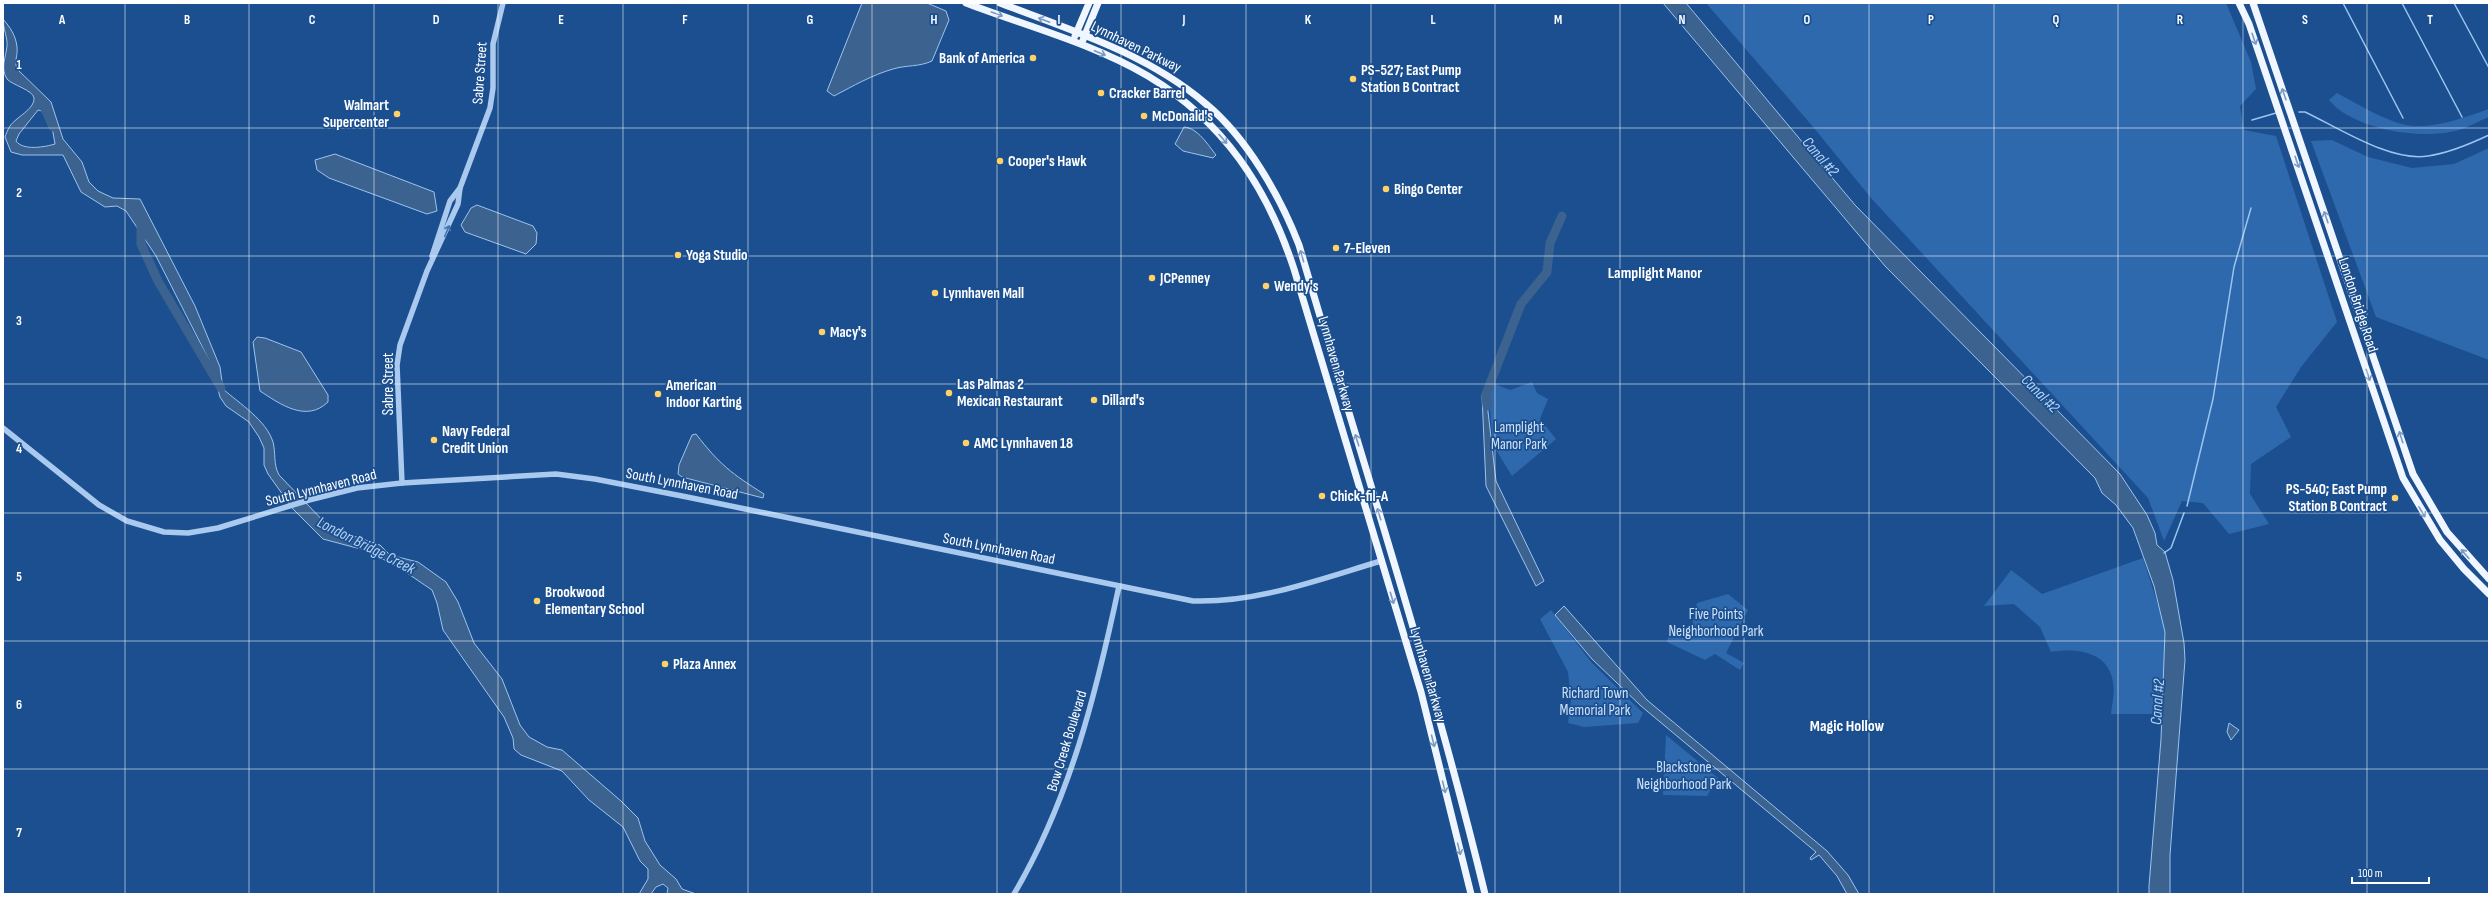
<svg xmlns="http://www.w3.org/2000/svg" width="2492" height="897" font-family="'Sofia Sans Condensed',sans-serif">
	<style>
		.green { fill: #2e69ad }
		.water { fill: #3c6290; stroke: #9cc4f0; fill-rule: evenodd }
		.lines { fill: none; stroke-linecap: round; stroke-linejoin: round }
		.stream { stroke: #9cc4f0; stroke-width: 1.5 }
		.river { stroke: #3c6290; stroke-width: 9 }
		.minor { stroke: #a9c9ee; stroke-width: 5.5 }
		.major { stroke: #f0f6ff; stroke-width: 7 }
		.oneway { stroke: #7b9ac1 }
		.oneway2 { stroke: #4674ac }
		.grid { fill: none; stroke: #fff; stroke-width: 1; stroke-opacity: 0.55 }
		.poi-dot { fill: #ffd166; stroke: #1b4f8f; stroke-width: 1.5 }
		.labels { text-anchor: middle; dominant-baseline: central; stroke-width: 3.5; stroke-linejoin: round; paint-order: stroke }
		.street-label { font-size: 15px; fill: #fff; stroke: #1b4f8f }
		.poi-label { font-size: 15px; font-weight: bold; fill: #fff; stroke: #1b4f8f; text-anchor: start }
		.park-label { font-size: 15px; fill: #cfe3fa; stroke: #1b4f8f }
		.water-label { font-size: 16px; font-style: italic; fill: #b5d3f5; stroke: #1b4f8f }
		.neighbourhood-label { font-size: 16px; font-weight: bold; fill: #fff; stroke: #1b4f8f }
		.grid-label { font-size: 13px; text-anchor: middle; font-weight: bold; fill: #fff; stroke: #1b4f8f; stroke-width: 3.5; stroke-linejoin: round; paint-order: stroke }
	</style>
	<rect width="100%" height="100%" fill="#1b4f8f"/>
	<g class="green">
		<path d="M 1706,3 L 2226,3 L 2251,62 L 2256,89 L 2240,106 L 2244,130 L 2276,136 L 2337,322 L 2301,367 L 2276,407 L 2291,437 L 2251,464 L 2250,494 L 2269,524 L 2229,534 L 2203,503 L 2182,501 L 2164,541 L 2148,498 L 1871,198 L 1814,128 Z"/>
		<path d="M 2337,93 C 2358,104 2391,125 2414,126 C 2440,127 2465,117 2489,109 L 2489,117 C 2478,121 2466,129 2455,131 C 2420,140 2352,129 2329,100 Z"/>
		<path d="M 2332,140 L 2368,157 L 2412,168 L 2454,164 L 2489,148 L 2489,360 L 2376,317 L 2311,141 Z"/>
		<path d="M 1532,382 L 1537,393 L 1548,399 L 1540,419 L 1556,439 L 1512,476 L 1493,445 L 1489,397 L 1492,383 L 1510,390 Z"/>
		<path d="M 2143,558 L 2166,630 L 2162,714 L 2111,714 C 2112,704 2115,692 2113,682 C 2108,651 2076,648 2051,652 L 2040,627 L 2014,604 L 1984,606 L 2011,570 L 2042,594 Z"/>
		<path d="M 1728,594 L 1748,610 L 1726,653 L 1744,663 L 1740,670 L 1715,654 L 1705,660 L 1667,642 L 1668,637 L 1689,638 L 1697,603 Z"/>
		<path d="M 1551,610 L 1592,663 L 1643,713 L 1638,723 L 1584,727 L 1568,723 L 1571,700 L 1568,672 L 1540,619 Z"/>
		<path d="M 1666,735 L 1718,778 L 1707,796 L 1663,795 Z"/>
	</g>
	<g class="water">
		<path d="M 862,3 L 927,3 L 946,11 L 949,20 L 932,61 C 919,67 906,65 893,69 C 872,75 853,86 834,96 L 827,91 Z"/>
		<path d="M 1663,3 L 1686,3 L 1855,205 L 2120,474 L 2147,515 L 2155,533 L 2157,545 L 2165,552 L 2173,580 L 2184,643 L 2185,660 L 2170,855 L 2170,894 L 2149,894 L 2149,886 L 2161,739 L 2165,632 L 2154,586 L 2133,528 L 2116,505 L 2102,493 L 2095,478 L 1885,266 Z"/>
		<path d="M 3,19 C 10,27 16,36 17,47 C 18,55 14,61 17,69 L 51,102 L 63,139 L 82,162 L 89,182 L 98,191 L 113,198 L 140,199 L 195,306 L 220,367 L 223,389 C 240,404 266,420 273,442 C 276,453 273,464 279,475 L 330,528 L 380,545 L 390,555 L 418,562 L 446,582 L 458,602 L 474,643 L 502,679 L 520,725 L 529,737 L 547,747 L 562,750 L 621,801 L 638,818 L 645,841 L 660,865 L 676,879 L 682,889 L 696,894 L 667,894 L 668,888 L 663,884 L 656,887 L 651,894 L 639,894 L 648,879 L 648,869 L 640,861 L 623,827 L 589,800 L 562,771 L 521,755 L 514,749 L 513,738 L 504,717 L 443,630 L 437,603 L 432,590 L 401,569 L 368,551 L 323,539 L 293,509 L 268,474 L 264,465 L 264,448 L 259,437 L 249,422 L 226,406 L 220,397 L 212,366 L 156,256 L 126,211 L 117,206 L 105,207 L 81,192 L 63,155 L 22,155 L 11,152 L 5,137 C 6,134 8,129 10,126 C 15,118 35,109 34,98 C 33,90 12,85 7,79 C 0,68 6,57 7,46 C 8,39 3,28 3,19 ZM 38,110 L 46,112 L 52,127 L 55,144 C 45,147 23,151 16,141 L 19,134 Z"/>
		<path d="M 1184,127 C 1198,128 1208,145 1216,155 L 1213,158 L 1183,151 L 1175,144 Z"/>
		<path d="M 335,154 L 434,192 L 437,211 L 427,214 L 329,178 L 317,170 L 315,160 Z"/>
		<path d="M 477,205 L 533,226 L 537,233 L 536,244 L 526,254 L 465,232 L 461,225 L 471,208 Z"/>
		<path d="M 257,337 L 265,338 L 301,352 L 328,395 L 328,402 C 306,423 280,404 260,391 L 253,342 Z"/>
		<path d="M 1486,394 L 1496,481 L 1544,581 L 1536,586 L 1486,486 L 1482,395 Z"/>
		<path d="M 696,434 C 719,464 732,474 764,494 L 763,498 L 682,477 L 678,474 L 679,465 L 692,435 Z"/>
		<path d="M 1564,606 L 1647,700 L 1827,851 L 1848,875 L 1859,894 L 1847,894 L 1837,876 L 1819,855 L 1811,860 L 1810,858 L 1816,852 L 1641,706 L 1592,659 L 1555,615 Z"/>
		<path d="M 2229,723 L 2239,730 L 2231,740 L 2227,732 Z"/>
	</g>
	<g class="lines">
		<g class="stream">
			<path d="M 2343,3 L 2403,118"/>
			<path d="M 2402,3 L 2462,117"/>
			<path d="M 2454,3 L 2489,68"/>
			<path d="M 2299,112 L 2305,112 C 2339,128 2390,162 2428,156 C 2449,153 2470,144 2489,135"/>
			<path d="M 2252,120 L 2276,113"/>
			<path d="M 2187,506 L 2213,399 L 2234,267 L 2251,208"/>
			<path d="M 2164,553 L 2171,548 L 2184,513"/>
		</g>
		<g class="river">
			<path d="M 41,100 L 53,127"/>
			<path d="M 141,222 L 141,244 L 158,281 L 221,388"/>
			<path d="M 1487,406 L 1486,394 L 1521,304 L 1547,272 L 1550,243 L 1562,216"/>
		</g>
		<g class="minor">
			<path d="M 432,256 L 450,201 L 460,188 L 490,108 L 493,88 L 493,44 L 503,3"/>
			<path d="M 3,428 L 99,505 L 127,521 L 164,532 L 188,533 L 218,528 L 309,500 L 357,488 L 402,483 L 556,474 L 595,479 L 687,497 L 1193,601 C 1258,603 1320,579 1381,561"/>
			<path d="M 402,483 L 397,365 L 400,345 L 427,271 L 458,204 L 460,188"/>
			<path d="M 1014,894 C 1070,799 1096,694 1119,586"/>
		</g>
		<g class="major">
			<path d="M 966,3 C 1026,26 1092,43 1148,76 C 1224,122 1267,187 1294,269 L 1421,692 L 1471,894"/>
			<path d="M 1000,3 C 1071,30 1148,54 1206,104 C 1247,138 1280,196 1299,245 C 1362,461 1432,675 1485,894"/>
			<path d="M 2239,3 L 2249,24 L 2403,478 L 2440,540 L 2464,569 L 2489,594"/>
			<path d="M 2253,3 L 2413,474 L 2447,532 L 2489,579"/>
			<path d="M 1075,36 L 1089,3"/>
			<path d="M 1083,40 L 1098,3"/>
		</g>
	</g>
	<defs><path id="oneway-shaft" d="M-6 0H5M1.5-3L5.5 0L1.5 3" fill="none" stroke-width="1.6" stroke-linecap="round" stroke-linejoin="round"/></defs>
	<g class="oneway">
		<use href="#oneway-shaft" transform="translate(997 14) rotate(20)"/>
		<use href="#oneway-shaft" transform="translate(1044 20) rotate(-159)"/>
		<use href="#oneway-shaft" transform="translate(2254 39) rotate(71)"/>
		<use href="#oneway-shaft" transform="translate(1100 53) rotate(23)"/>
		<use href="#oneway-shaft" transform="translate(2284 94) rotate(-109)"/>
		<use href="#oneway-shaft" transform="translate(1223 139) rotate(49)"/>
		<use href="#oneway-shaft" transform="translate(2297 162) rotate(71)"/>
		<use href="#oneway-shaft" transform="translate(2326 217) rotate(-109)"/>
		<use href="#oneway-shaft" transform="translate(1302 256) rotate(-106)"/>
		<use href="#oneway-shaft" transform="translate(2368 375) rotate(72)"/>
		<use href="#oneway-shaft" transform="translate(2401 437) rotate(-108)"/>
		<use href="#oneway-shaft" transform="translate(1357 440) rotate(-107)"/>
		<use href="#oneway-shaft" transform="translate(2422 512) rotate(59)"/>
		<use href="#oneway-shaft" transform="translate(1379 514) rotate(-107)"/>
		<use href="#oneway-shaft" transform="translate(2465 554) rotate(-131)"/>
		<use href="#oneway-shaft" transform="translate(1392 598) rotate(73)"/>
		<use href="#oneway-shaft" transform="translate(1433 741) rotate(76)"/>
		<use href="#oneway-shaft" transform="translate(1444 787) rotate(76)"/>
		<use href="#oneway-shaft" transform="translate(1459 849) rotate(76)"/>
	</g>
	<use class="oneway2" href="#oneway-shaft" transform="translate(447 231) rotate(-67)"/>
	<path class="grid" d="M 125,3 L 125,894M 249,3 L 249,894M 374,3 L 374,894M 498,3 L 498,894M 623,3 L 623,894M 748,3 L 748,894M 872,3 L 872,894M 997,3 L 997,894M 1121,3 L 1121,894M 1246,3 L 1246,894M 1371,3 L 1371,894M 1495,3 L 1495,894M 1620,3 L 1620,894M 1744,3 L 1744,894M 1869,3 L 1869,894M 1994,3 L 1994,894M 2118,3 L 2118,894M 2243,3 L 2243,894M 2367,3 L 2367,894M 3,128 L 2489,128M 3,256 L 2489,256M 3,384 L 2489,384M 3,513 L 2489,513M 3,641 L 2489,641M 3,769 L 2489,769"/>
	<g class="poi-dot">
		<circle cx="1033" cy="58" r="4"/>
		<circle cx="1353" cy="79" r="4"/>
		<circle cx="1101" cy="93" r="4"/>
		<circle cx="397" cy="114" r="4"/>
		<circle cx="1144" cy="116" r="4"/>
		<circle cx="1000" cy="161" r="4"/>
		<circle cx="1386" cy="189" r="4"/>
		<circle cx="1336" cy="248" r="4"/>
		<circle cx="678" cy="255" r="4"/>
		<circle cx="1152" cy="278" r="4"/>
		<circle cx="1266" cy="286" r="4"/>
		<circle cx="935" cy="293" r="4"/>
		<circle cx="822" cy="332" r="4"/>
		<circle cx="949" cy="393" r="4"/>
		<circle cx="658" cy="394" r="4"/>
		<circle cx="1094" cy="400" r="4"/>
		<circle cx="434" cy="440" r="4"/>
		<circle cx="966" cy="443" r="4"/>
		<circle cx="1322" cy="496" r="4"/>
		<circle cx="2395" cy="498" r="4"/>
		<circle cx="537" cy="601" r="4"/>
		<circle cx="665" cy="664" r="4"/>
	</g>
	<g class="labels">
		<g class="street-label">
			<text transform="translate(1136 47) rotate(26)">Lynnhaven Parkway</text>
			<text transform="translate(480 73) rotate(-86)">Sabre Street</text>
			<text transform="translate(2358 305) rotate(72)">London Bridge Road</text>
			<text transform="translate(1336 364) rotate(74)">Lynnhaven Parkway</text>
			<text transform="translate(388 384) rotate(-90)">Sabre Street</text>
			<text transform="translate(682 484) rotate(11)">South Lynnhaven Road</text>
			<text transform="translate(321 488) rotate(-14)">South Lynnhaven Road</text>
			<text transform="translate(999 549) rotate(11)">South Lynnhaven Road</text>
			<text transform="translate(1428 675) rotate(74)">Lynnhaven Parkway</text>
			<text transform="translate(1067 741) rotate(-73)">Bow Creek Boulevard</text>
		</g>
		<g class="poi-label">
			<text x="1025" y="58" text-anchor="end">Bank of America</text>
			<text x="1361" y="70">PS-527; East Pump<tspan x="1361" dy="17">Station B Contract</tspan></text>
			<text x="1109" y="93">Cracker Barrel</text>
			<text x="389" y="105" text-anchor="end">Walmart<tspan x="389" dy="17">Supercenter</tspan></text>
			<text x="1152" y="116">McDonald's</text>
			<text x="1008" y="161">Cooper's Hawk</text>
			<text x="1394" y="189">Bingo Center</text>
			<text x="1344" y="248">7-Eleven</text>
			<text x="686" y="255">Yoga Studio</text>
			<text x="1160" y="278">JCPenney</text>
			<text x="1274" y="286">Wendy's</text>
			<text x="943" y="293">Lynnhaven Mall</text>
			<text x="830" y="332">Macy's</text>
			<text x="957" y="384">Las Palmas 2<tspan x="957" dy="17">Mexican Restaurant</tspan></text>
			<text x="666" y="385">American<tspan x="666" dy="17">Indoor Karting</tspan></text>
			<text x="1102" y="400">Dillard's</text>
			<text x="442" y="431">Navy Federal<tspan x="442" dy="17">Credit Union</tspan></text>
			<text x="974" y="443">AMC Lynnhaven 18</text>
			<text x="2387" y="489" text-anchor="end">PS-540; East Pump<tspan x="2387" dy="17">Station B Contract</tspan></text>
			<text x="1330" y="496">Chick-fil-A</text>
			<text x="545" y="592">Brookwood<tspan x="545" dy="17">Elementary School</tspan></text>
			<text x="673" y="664">Plaza Annex</text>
		</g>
		<g class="park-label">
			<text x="1519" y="427">Lamplight<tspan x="1519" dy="17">Manor Park</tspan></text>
			<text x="1716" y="614">Five Points<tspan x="1716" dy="17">Neighborhood Park</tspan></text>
			<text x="1595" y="693">Richard Town<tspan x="1595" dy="17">Memorial Park</tspan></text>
			<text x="1684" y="767">Blackstone<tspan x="1684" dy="17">Neighborhood Park</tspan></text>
		</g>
		<g class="water-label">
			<text transform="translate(1820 157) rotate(49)">Canal #2</text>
			<text transform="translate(2040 394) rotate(45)">Canal #2</text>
			<text transform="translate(366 546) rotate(27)">London Bridge Creek</text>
			<text transform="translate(2158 702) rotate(-86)">Canal #2</text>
		</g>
		<g class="neighbourhood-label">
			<text x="1655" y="273">Lamplight Manor</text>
			<text x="1847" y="726">Magic Hollow</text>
		</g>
	</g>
	<g class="grid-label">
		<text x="62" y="24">A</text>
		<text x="187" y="24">B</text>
		<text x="312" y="24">C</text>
		<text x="436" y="24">D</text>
		<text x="561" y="24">E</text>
		<text x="685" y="24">F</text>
		<text x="810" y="24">G</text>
		<text x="934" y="24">H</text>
		<text x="1059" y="24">I</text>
		<text x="1184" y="24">J</text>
		<text x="1308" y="24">K</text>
		<text x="1433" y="24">L</text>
		<text x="1558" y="24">M</text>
		<text x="1682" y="24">N</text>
		<text x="1807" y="24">O</text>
		<text x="1931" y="24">P</text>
		<text x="2056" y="24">Q</text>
		<text x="2180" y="24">R</text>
		<text x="2305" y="24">S</text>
		<text x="2430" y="24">T</text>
		<text x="19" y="69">1</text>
		<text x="19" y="197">2</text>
		<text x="19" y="325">3</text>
		<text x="19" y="453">4</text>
		<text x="19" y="581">5</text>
		<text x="19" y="709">6</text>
		<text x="19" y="837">7</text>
	</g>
	<rect width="2492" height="897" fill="none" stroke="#ffffff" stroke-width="8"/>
	<path d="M2352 877v6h77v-6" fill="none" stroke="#ffffff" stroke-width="2"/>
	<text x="2358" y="877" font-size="12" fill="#ffffff" stroke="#1b4f8f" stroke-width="3" paint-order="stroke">100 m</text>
</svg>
